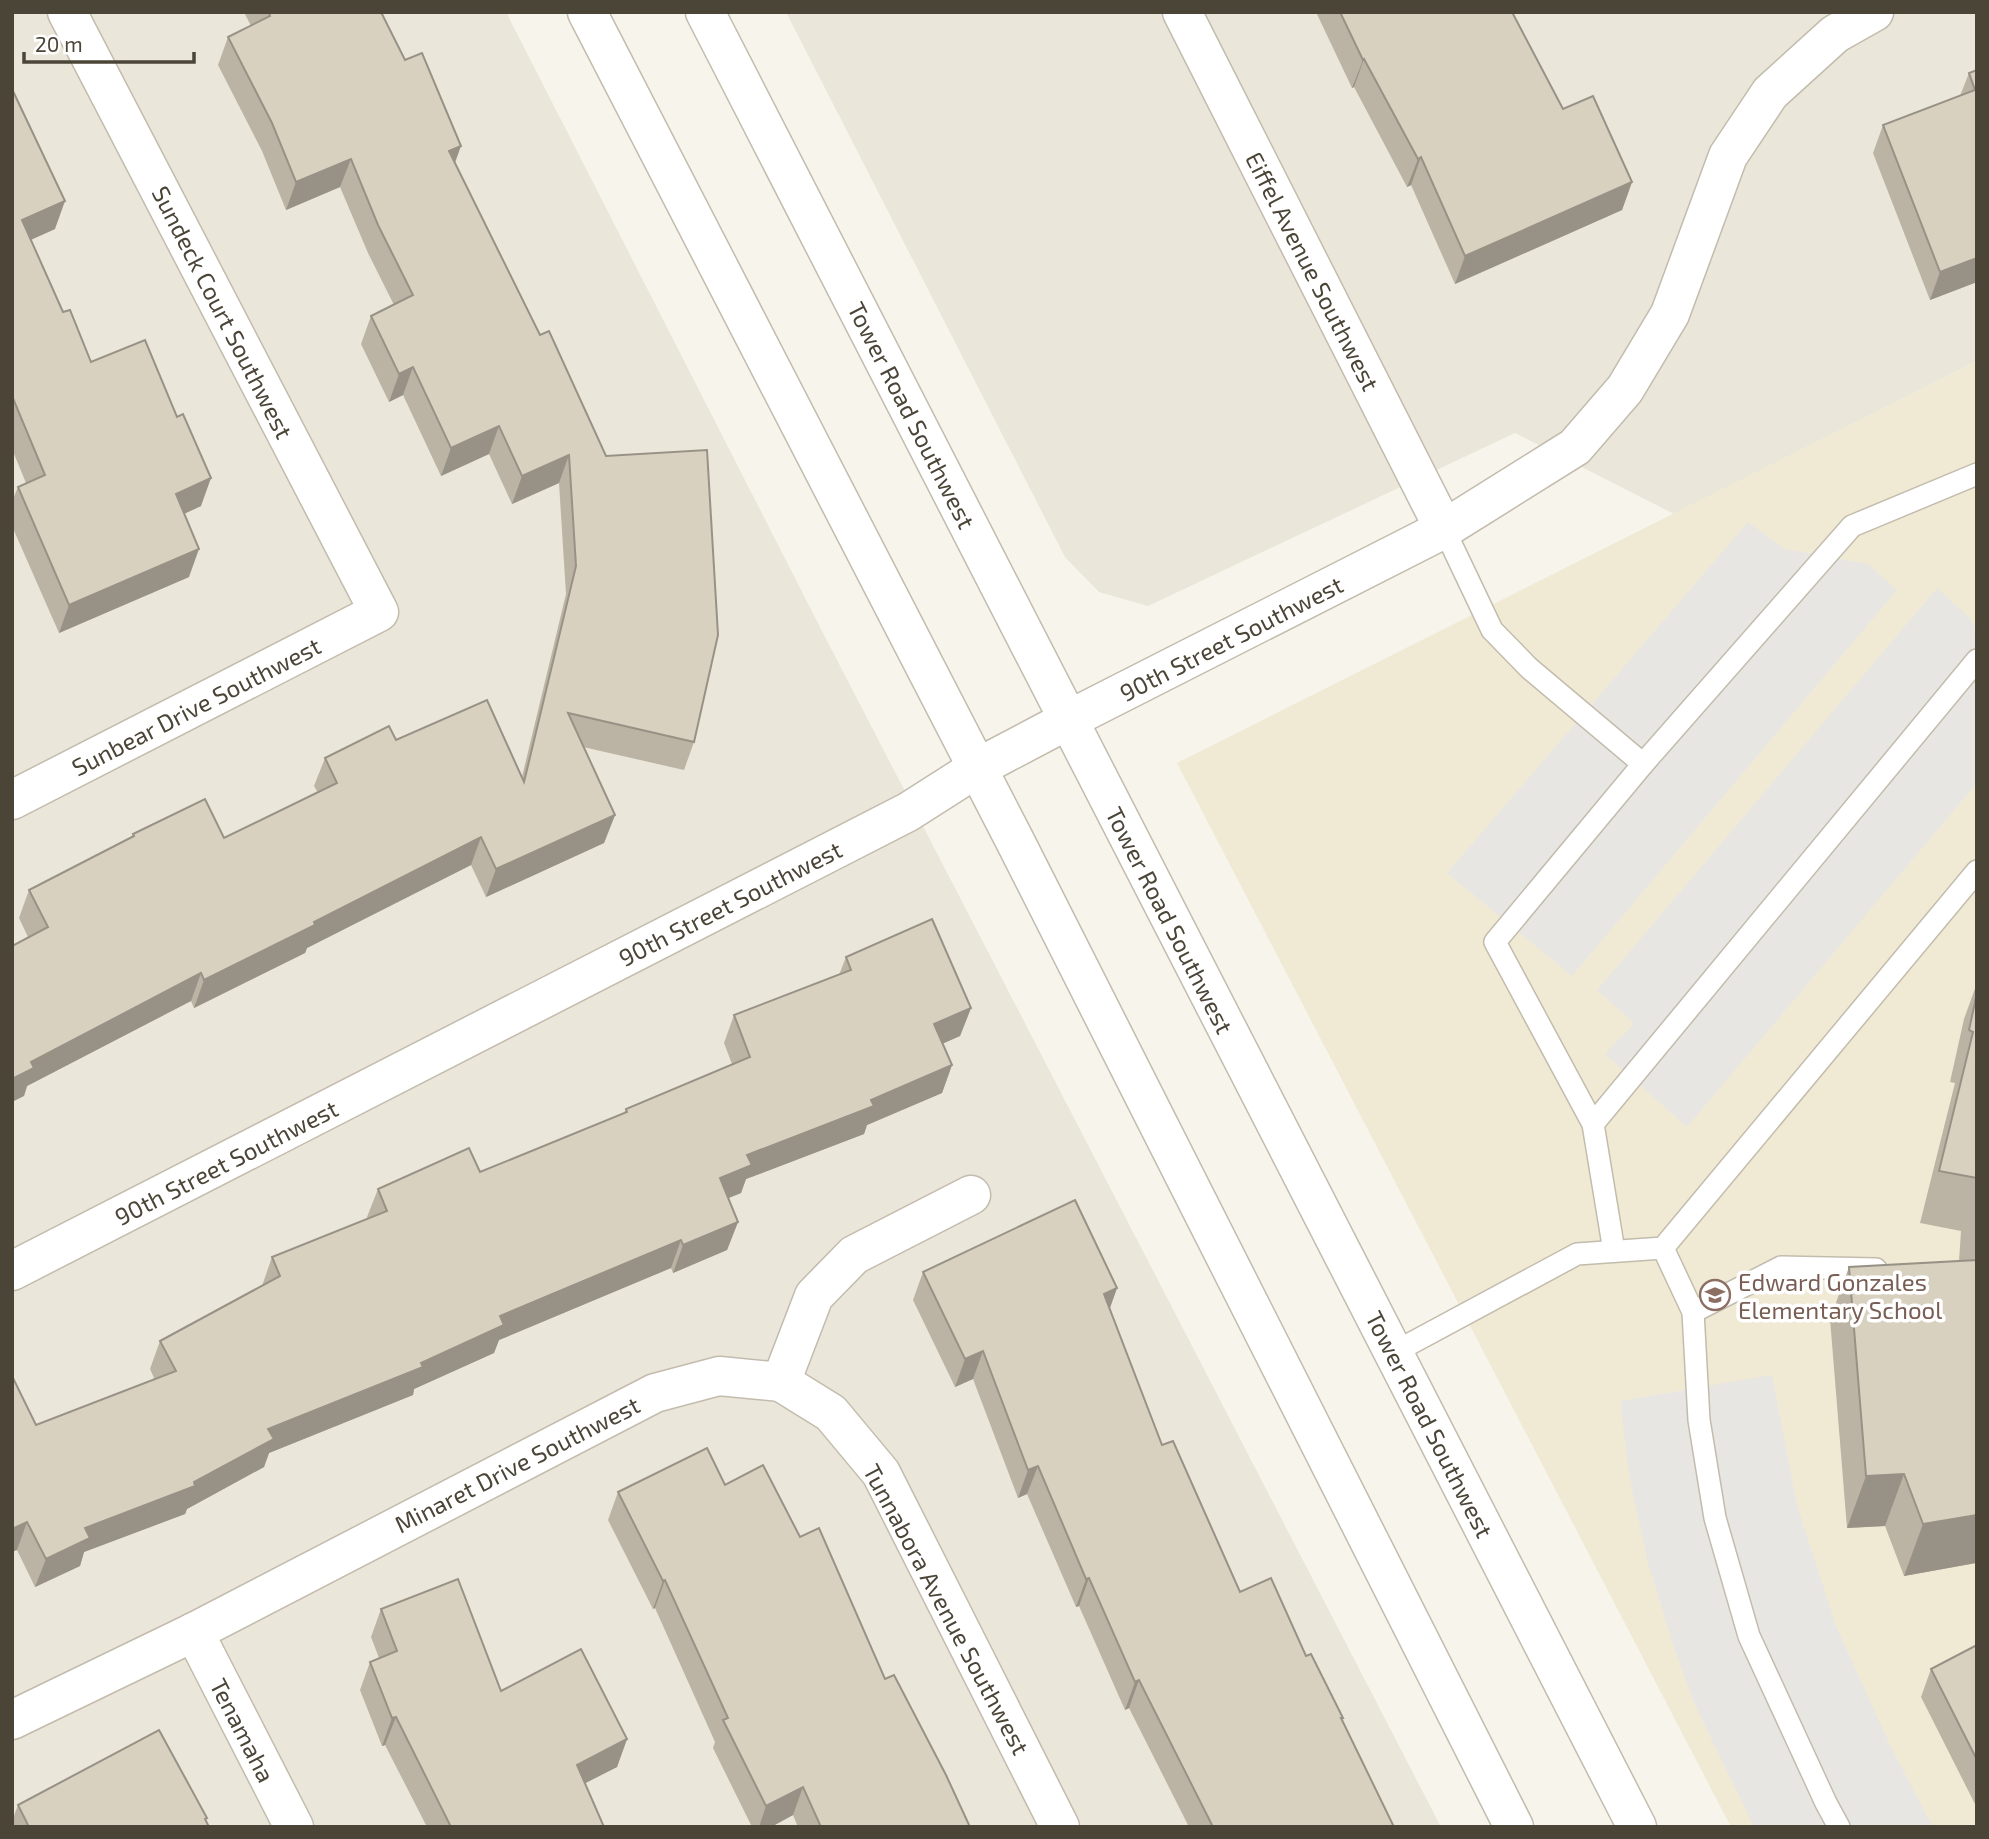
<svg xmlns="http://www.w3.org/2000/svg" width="1989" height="1839" font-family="'Exo 2',sans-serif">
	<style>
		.residential { fill: #eae6d9 }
		.education { fill: #f0ead5 }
		.parking { fill: #e8e6e2 }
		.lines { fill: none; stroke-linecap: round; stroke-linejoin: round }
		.service-casing { stroke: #c3bcad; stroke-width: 24 }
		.minor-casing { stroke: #c3bcad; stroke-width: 41 }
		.tertiary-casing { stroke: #c3bcad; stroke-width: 41 }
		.service { stroke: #fff; stroke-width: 21 }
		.minor { stroke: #fff; stroke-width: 38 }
		.tertiary { stroke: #fff; stroke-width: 38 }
		.wall { fill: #bbb4a5 }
		.shaded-wall { fill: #989286 }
		.building { fill: #d9d1c0; stroke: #989286; stroke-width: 2 }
		.labels { text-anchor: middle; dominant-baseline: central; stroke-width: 7; stroke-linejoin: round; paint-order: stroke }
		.street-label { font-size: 24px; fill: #4b4538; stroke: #fff }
		.education-label { font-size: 24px; fill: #785e54; stroke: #fff; text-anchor: start }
	</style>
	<rect width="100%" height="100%" fill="#f6f4eb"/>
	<g class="residential">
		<path d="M 12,12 L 506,12 L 823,633 L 1441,1827 L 12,1827 Z"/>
		<path d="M 786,12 L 1977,12 L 1977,361 L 1674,514 L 1515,433 L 1148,606 L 1099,592 L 1065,557 Z"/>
	</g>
	<path class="education" d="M 1977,361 L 1977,1827 L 1731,1827 L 1177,763 Z"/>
	<g class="parking">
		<path d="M 1748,522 L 1785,549 L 1868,564 L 1897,590 L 1572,976 L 1447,873 Z"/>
		<path d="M 1937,588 L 1970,618 L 1977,631 L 1977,783 L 1687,1127 L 1605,1054 L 1634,1023 L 1597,990 Z"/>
		<path d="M 1772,1375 L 1797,1505 L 1836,1626 L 1892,1749 L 1933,1827 L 1754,1827 L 1694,1703 L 1672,1642 L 1648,1563 L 1630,1481 L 1620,1401 Z"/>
	</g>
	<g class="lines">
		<g class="service-casing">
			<g id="service">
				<path d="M 1444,529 L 1492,630 L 1529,668 L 1643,764 L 1852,526 L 1977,474"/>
				<path d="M 1593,1124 L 1977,660"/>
				<path d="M 1663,1248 L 1693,1312 L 1699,1420 L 1715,1518 L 1749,1636 L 1826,1803 L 1839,1827"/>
				<path d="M 1614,1251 L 1593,1124 L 1495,942 L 1643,764"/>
				<path d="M 1693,1312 L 1781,1267 L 1876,1269"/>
				<path d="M 1393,1353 L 1577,1254 L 1663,1248 L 1977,871"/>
			</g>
		</g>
		<g class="minor-casing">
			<g id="minor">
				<path d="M 1182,12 L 1444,529"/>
				<path d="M 1068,720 L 1444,529 L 1575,447 L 1625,389 L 1670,314 L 1728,156 L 1770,93 L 1835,34 L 1874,12"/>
				<path d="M 12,800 L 379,612 L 67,12"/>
				<path d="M 781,1382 L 831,1413 L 881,1473 L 1060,1827"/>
				<path d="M 194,1632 L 294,1827"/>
				<path d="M 12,1720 L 194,1632 L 655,1393 L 719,1376 L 781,1382 L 814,1296 L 854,1255 L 971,1195"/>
			</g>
		</g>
		<g class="tertiary-casing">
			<g id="tertiary">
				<path d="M 587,12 L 1014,839 L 1514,1827"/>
				<path d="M 705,12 L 1637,1827"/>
				<path d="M 12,1271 L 908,812 L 977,768 L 1068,720"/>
			</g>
		</g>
		<use href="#service" class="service"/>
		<use href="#minor" class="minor"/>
		<use href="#tertiary" class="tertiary"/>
	</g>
	<g class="wall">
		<path d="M 244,12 L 381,12 L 455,164 L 694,742 L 684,770 L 583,747 L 615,815 L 604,843 L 486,897 L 471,865 L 307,948 L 305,953 L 194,1008 L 191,1001 L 27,1086 L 24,1096 L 28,937 L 19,918 L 29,890 L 132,837 L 133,834 L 224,838 L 318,793 L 314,786 L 325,758 L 396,740 L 522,777 L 566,594 L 559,483 L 512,504 L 489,454 L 441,476 L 403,395 L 389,402 L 361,344 L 371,316 L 394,305 L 368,253 L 340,187 L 286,210 L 262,151 L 218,65 L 228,37 L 251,26 Z"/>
		<path d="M 1316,12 L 1512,12 L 1563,109 L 1632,182 L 1622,210 L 1455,284 L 1411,185 L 1407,187 L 1354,87 L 1352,88 Z"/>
		<path d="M 1977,70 L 1977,282 L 1930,300 L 1873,153 L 1883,125 L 1960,96 L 1969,73 Z"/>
		<path d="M 12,89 L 55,229 L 31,240 L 63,312 L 91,362 L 201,506 L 184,514 L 189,577 L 59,633 L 12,526 L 12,501 L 18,487 L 26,483 L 12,449 Z"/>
		<path d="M 846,957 L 971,1008 L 960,1036 L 943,1043 L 952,1065 L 942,1093 L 867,1125 L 864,1134 L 746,1179 L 741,1193 L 728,1198 L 738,1222 L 727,1250 L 673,1273 L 671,1268 L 499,1340 L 494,1353 L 414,1389 L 413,1395 L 269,1453 L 264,1467 L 187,1509 L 185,1514 L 84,1552 L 80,1566 L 35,1587 L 17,1550 L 36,1425 L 155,1380 L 150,1369 L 160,1341 L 262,1286 L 272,1257 L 368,1219 L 367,1217 L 378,1189 L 480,1172 L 624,1113 L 626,1109 L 732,1064 L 724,1043 L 734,1015 L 839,975 Z"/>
		<path d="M 1977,983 L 1977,1565 L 1976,1563 L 1904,1576 L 1885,1526 L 1847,1528 L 1830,1319 L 1849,1267 L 1959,1261 L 1961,1231 L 1920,1223 L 1955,1083 L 1950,1082 L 1964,1019 Z"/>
		<path d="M 923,1272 L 1117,1288 L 1110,1308 L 1162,1445 L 1240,1592 L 1306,1656 L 1343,1718 L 1342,1720 L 1394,1827 L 1189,1827 L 1129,1708 L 1125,1710 L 1079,1606 L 1076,1607 L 1027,1494 L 1018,1498 L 973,1379 L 955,1387 L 913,1300 Z"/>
		<path d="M 725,1485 L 800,1537 L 885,1679 L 970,1827 L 798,1827 L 793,1815 L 771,1827 L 752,1827 L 713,1748 L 715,1742 L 655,1608 L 653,1609 L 608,1520 L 618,1492 Z"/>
		<path d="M 381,1609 L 501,1691 L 627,1739 L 617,1767 L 585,1783 L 604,1827 L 427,1827 L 385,1745 L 382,1746 L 360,1690 L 370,1662 L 379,1658 L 371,1637 Z"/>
		<path d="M 1977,1645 L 1977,1808 L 1921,1697 L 1931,1669 Z"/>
		<path d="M 18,1805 L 206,1820 L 209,1827 L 12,1827 L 12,1821 Z"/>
	</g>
	<g class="shaded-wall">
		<path d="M 1364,59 L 1354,87 L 1352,88 L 1363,60 Z"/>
		<path d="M 461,146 L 451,174 L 449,151 Z"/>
		<path d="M 1421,157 L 1411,185 L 1407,187 L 1418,159 Z"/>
		<path d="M 351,159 L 340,187 L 286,210 L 296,182 Z"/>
		<path d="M 1632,182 L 1622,210 L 1455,284 L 1465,256 Z"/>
		<path d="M 65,201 L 55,229 L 12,248 L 22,220 Z"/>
		<path d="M 1977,258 L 1977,282 L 1930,300 L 1940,272 Z"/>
		<path d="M 413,367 L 403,395 L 389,402 L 399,374 Z"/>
		<path d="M 499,426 L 489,454 L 441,476 L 451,448 Z"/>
		<path d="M 569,455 L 559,483 L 512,504 L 522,476 Z"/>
		<path d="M 211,478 L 201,506 L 166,522 L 176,494 Z"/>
		<path d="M 199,549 L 189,577 L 59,633 L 69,605 Z"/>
		<path d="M 615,815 L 604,843 L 486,897 L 496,869 Z"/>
		<path d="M 481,837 L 471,865 L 307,948 L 305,953 L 194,1008 L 204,980 L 314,922 Z"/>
		<path d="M 201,973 L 191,1001 L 27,1086 L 24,1096 L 12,1102 L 12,1079 L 31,1062 Z"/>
		<path d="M 971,1008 L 960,1036 L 924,1052 L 934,1024 Z"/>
		<path d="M 952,1065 L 942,1093 L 867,1125 L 864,1134 L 746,1179 L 741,1193 L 709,1206 L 720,1178 L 747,1155 Z"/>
		<path d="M 738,1222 L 727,1250 L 673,1273 L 683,1245 Z"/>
		<path d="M 681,1240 L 671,1268 L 499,1340 L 494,1353 L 414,1389 L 413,1395 L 269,1453 L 264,1467 L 187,1509 L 185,1514 L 84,1552 L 80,1566 L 35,1587 L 46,1559 L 85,1528 L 268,1429 L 421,1363 L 500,1316 Z"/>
		<path d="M 1117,1288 L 1107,1316 L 1104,1294 Z"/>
		<path d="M 983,1351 L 973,1379 L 955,1387 L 965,1359 Z"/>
		<path d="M 1038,1466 L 1027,1494 L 1018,1498 L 1028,1470 Z"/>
		<path d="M 1904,1474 L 1885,1526 L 1847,1528 L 1866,1476 Z"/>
		<path d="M 1977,1515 L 1977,1561 L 1976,1563 L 1904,1576 L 1923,1524 Z"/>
		<path d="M 27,1522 L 17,1550 L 12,1552 L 12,1529 Z"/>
		<path d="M 1089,1578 L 1079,1606 L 1076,1607 L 1086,1579 Z"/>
		<path d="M 665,1580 L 655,1608 L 653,1609 L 663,1581 Z"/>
		<path d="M 1139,1680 L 1129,1708 L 1125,1710 L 1135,1682 Z"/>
		<path d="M 396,1717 L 385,1745 L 382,1746 L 392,1718 Z"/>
		<path d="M 627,1739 L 617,1767 L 566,1793 L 577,1765 Z"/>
		<path d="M 803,1787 L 793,1815 L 771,1827 L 759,1827 L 766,1806 Z"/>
	</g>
	<g class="building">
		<path d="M 269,12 L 381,12 L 405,60 L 422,53 L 461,146 L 449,151 L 540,335 L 549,331 L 606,456 L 707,450 L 718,635 L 694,742 L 568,713 L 615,815 L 496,869 L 481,837 L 314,922 L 315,925 L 204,980 L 201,973 L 31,1062 L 34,1068 L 12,1079 L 12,946 L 48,927 L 29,890 L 134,836 L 133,834 L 205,799 L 224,838 L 337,783 L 325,758 L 389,726 L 396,740 L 487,700 L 524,782 L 576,566 L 569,455 L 522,476 L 499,426 L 451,448 L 413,367 L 399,374 L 371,316 L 413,295 L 378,225 L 351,159 L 296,182 L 272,123 L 228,37 L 270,16 Z"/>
		<path d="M 1340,12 L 1512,12 L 1563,109 L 1593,96 L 1632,182 L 1465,256 L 1421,157 L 1418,159 L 1364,59 L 1363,60 Z"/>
		<path d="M 1977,70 L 1977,258 L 1940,272 L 1883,125 L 1975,90 L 1969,73 Z"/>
		<path d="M 12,89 L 65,201 L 22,220 L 63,312 L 70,310 L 91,362 L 145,340 L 177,417 L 183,414 L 211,478 L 176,494 L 199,549 L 69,605 L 18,487 L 45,475 L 12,396 Z"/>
		<path d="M 932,919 L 971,1008 L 934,1024 L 952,1065 L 871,1100 L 874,1106 L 747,1155 L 752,1165 L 720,1178 L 738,1222 L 683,1245 L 681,1240 L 500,1316 L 504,1325 L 421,1363 L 423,1367 L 268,1429 L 274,1439 L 194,1482 L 195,1486 L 85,1528 L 90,1538 L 46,1559 L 27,1522 L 12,1529 L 12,1378 L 13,1378 L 36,1425 L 176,1371 L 160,1341 L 280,1276 L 272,1257 L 387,1211 L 378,1189 L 469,1148 L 480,1172 L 627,1112 L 626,1109 L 750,1057 L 734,1015 L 851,970 L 846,957 Z"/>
		<path d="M 1977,993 L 1977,1178 L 1939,1171 L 1973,1032 L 1969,1030 Z"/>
		<path d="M 1075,1200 L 1117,1288 L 1104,1294 L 1162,1445 L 1173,1441 L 1240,1592 L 1271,1578 L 1306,1656 L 1311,1654 L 1343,1718 L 1341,1718 L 1394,1827 L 1213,1827 L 1139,1680 L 1135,1682 L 1089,1578 L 1086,1579 L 1038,1466 L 1028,1470 L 983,1351 L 965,1359 L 923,1272 Z"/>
		<path d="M 1977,1253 L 1977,1515 L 1923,1524 L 1904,1474 L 1866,1476 L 1849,1267 L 1977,1260 Z"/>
		<path d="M 707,1448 L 725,1485 L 763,1465 L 800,1537 L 819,1528 L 885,1679 L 894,1675 L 946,1775 L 970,1827 L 821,1827 L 803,1787 L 766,1806 L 723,1720 L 728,1718 L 665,1580 L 663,1581 L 618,1492 Z"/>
		<path d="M 458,1579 L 501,1691 L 581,1649 L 627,1739 L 577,1765 L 604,1827 L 451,1827 L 396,1717 L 392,1718 L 370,1662 L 397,1651 L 381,1609 Z"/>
		<path d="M 1977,1645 L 1977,1760 L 1931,1669 Z"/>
		<path d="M 159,1730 L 207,1818 L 205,1819 L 209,1827 L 29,1827 L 18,1805 Z"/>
	</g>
	<defs>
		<g id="school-ring" transform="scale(1.575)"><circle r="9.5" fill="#fff" stroke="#8d6e63" stroke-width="1.5"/><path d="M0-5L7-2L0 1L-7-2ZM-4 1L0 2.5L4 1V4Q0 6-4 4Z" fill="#8d6e63"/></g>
	</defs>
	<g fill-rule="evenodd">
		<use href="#school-ring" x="1715" y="1295"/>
	</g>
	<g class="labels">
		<g class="street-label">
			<text transform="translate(1313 271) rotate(63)">Eiffel Avenue Southwest</text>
			<text transform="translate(223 312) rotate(63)">Sundeck Court Southwest</text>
			<text transform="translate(912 415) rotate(63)">Tower Road Southwest</text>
			<text transform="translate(1231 638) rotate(-27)">90th Street Southwest</text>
			<text transform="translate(196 706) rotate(-27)">Sunbear Drive Southwest</text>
			<text transform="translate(730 903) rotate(-27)">90th Street Southwest</text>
			<text transform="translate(1170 920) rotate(63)">Tower Road Southwest</text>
			<text transform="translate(226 1162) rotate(-27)">90th Street Southwest</text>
			<text transform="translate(1430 1424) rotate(63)">Tower Road Southwest</text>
			<text transform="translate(517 1464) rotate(-27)">Minaret Drive Southwest</text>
			<text transform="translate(947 1609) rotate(62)">Tunnabora Avenue Southwest</text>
			<text transform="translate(243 1730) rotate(63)">Tenamaha</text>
		</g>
		<g class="education-label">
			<text x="1738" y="1281">Edward Gonzales<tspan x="1738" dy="28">Elementary School</tspan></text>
		</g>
	</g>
	<rect width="1989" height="1839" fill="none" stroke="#4b4538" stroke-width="28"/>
	<path d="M24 52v10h170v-10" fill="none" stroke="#4b4538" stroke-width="3.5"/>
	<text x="35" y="52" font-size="21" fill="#4b4538" stroke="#ffffff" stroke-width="5" paint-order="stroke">20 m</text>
</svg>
